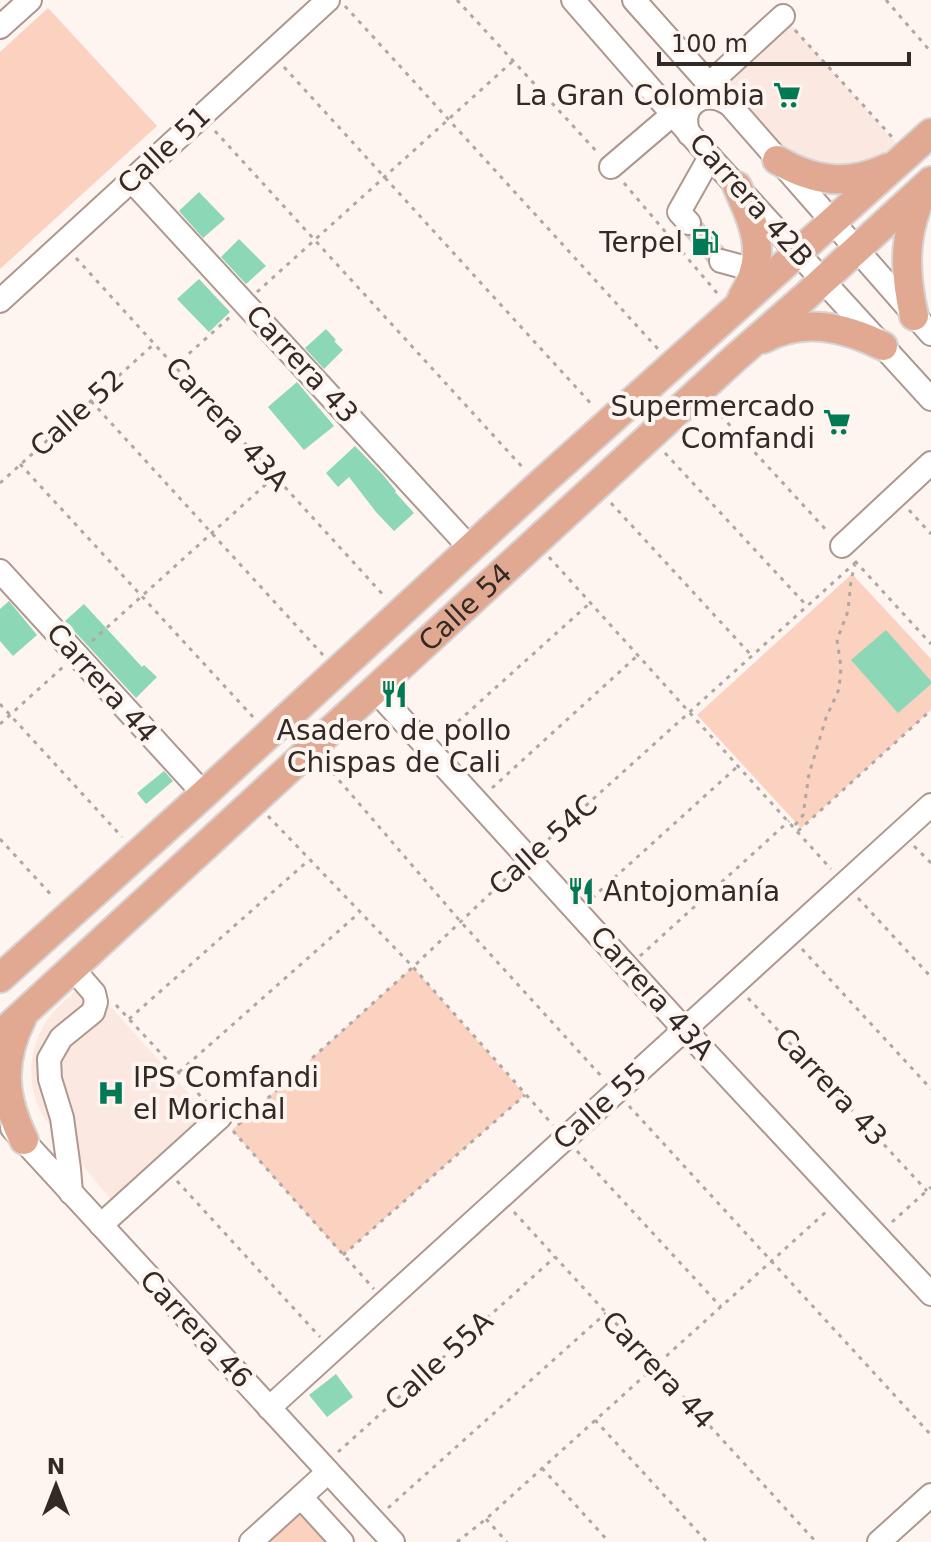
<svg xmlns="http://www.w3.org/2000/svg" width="931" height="1542" font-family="'DejaVu Sans',sans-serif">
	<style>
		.built { fill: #fbe8e0 }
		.green { fill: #fbd1c0 }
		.building { fill: #8cd7b5 }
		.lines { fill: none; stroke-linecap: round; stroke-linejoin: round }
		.minor-tunnel { stroke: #d5ccc8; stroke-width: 22; stroke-dasharray: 22 11; stroke-linecap: butt }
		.minor-casing { stroke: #ae978f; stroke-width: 26 }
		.major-casing { stroke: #d6d4d4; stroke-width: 32 }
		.path { stroke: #b0a7a3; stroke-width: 3; stroke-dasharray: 4 6; stroke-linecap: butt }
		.minor { stroke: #fff; stroke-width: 22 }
		.major { stroke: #e2a992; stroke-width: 28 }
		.labels { text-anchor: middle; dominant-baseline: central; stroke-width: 8; stroke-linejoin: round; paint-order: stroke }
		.poi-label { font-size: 28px; fill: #332a26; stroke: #fef4f0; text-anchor: end }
		.street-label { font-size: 28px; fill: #332a26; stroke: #fef4f0 }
	</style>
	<rect width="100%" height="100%" fill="#fef4f0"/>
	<g class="built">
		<path d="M 783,16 L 896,143 L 908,154 L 814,177 L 709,84 Z"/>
		<path d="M 87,981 L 209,1116 L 111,1200 L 43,1116 L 36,1101 L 32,1085 L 31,1067 L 34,1048 L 40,1033 L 48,1019 L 60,1005 Z"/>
	</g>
	<g class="green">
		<path d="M 48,8 L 157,126 L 0,269 L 0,52 Z"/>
		<path d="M 852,574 L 931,659 L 931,710 L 801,828 L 697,715 Z"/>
		<path d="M 413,967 L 525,1095 L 343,1255 L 232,1130 Z"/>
		<path d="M 301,1497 L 342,1542 L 251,1542 Z"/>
	</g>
	<g class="building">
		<path d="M 199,192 L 225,219 L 203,238 L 179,211 Z"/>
		<path d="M 703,224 L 723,247 L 712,251 L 707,260 L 688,237 L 698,234 Z"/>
		<path d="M 239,239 L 266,266 L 246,284 L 221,257 Z"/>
		<path d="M 199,279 L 230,312 L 209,332 L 177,299 Z"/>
		<path d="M 326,329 L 336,340 L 334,341 L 343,350 L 324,369 L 305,348 Z"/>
		<path d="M 297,382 L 334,426 L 304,450 L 268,407 Z"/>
		<path d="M 355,446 L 383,475 L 396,491 L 395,492 L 414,513 L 394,531 L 376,512 L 349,477 L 338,487 L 326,473 Z"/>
		<path d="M 9,601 L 37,635 L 13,656 L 0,641 L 0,609 Z"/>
		<path d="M 84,604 L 142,667 L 144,665 L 157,677 L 136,698 L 65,621 Z"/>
		<path d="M 886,630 L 931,681 L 931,684 L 898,713 L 851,660 Z"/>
		<path d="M 164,771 L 173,781 L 146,804 L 137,793 Z"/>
		<path d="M 336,1374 L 353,1397 L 327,1417 L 309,1395 Z"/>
	</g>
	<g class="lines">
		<path class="minor-tunnel" d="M 689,223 L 721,261"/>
		<g class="minor-casing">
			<g id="minor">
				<path d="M 573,0 L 710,157 L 931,399"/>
				<path d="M 634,0 L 709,84 L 731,106 L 931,334"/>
				<path d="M 0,27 L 30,0"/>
				<path d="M 709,84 L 783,16"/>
				<path d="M 689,134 C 678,106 703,88 727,103"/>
				<path d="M 611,167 L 673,114"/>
				<path d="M 131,180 L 471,549"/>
				<path d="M 689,223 L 679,212 L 710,157"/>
				<path d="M 721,261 L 754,270"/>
				<path d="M 0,301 L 328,0"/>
				<path d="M 842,546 L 931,463"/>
				<path d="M 0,571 L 204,794"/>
				<path d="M 375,690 L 684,1029 L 931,1294"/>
				<path d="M 12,1128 L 393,1542"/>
				<path d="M 71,1193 L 69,1169 L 62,1118 L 50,1079 L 49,1059 L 61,1038 L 93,1012 L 96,1002 L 94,993 L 73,969"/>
				<path d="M 101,1225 L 220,1117"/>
				<path d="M 269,1408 L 931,805"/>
				<path d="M 301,1497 L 342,1542"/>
				<path d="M 251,1542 L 328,1472"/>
				<path d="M 879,1542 L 931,1495"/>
			</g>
		</g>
		<g class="major-casing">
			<g id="major">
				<path d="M 777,160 C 815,182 847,186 887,168"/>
				<path d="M 737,186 C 755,227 769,255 742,298"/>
				<path d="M 914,316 C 904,271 903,234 923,192"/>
				<path d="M 763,339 C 803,317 844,327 883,346"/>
				<path d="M 0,978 L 204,794 L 539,485 L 931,133"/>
				<path d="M 22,1018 C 0,1062 3,1097 24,1140"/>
				<path id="s1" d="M 0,1035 L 733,360 L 806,296 L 931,181"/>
			</g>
		</g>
		<g class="path">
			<path d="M 457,0 L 598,153"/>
			<path d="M 886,0 L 931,52"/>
			<path d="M 345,6 L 658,349"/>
			<path d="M 795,30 L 892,137"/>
			<path d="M 284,67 L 594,407"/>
			<path d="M 215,131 L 525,470"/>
			<path d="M 624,183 L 717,293"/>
			<path d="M 76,258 L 386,598"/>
			<path d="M 257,292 L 513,61"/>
			<path d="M 174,367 L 231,316"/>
			<path d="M 91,401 L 323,655"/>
			<path d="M 714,408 L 828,532"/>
			<path d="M 665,453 L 807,606"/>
			<path d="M 20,464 L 253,717"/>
			<path d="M 0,483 L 154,344"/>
			<path d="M 611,503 L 752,656"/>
			<path d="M 909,510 L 931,534"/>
			<path d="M 549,557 L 831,869"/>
			<path d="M 855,561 L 931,644"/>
			<path d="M 92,641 L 274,477"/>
			<path d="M 0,704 L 122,837"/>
			<path d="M 0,724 L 63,667"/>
			<path d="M 443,735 L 591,602"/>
			<path d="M 326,765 L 460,921 L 602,1077"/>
			<path d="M 492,788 L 637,656"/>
			<path d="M 268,816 L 413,967 L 553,1125"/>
			<path d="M 795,825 L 803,815 L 809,774 L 826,718 L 839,689 L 841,667 L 837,640 L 848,611 L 851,580 L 855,565"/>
			<path d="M 798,831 L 931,710"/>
			<path d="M 0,839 L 54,898"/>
			<path d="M 541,846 L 856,562"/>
			<path d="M 914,846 L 931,863"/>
			<path d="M 592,898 L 738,766"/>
			<path d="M 858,898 L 931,977"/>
			<path d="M 802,949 L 931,1089"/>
			<path d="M 640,956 L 789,821"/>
			<path d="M 748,998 L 927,1191"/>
			<path d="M 116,1005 L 206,1102"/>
			<path d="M 129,1019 L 309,860"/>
			<path d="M 179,1072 L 359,913"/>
			<path d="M 629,1106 L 931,1435"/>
			<path d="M 238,1125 L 413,967 L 515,870"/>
			<path d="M 233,1131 L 374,1289"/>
			<path d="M 577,1151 L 721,1307"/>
			<path d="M 177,1181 L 320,1337"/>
			<path d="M 514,1212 L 816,1542"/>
			<path d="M 892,1222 L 931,1187"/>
			<path d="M 343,1255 L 525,1095"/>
			<path d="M 595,1420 L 707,1542"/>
			<path d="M 338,1452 L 555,1257"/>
			<path d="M 542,1468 L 609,1542"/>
			<path d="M 388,1508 L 606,1313"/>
			<path d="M 486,1519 L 507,1542"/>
			<path d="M 457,1542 L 486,1519 L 828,1210"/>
		</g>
		<use href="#minor" class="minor"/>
		<use href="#major" class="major"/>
	</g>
	<defs>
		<g id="supermarket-bare" transform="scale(2.16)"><path d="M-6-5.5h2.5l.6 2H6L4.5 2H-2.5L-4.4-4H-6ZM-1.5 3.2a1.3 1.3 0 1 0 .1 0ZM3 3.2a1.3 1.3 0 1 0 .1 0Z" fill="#027955" stroke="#fef4f0" stroke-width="2.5" paint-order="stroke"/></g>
		<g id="fuel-bare" transform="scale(2.16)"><path d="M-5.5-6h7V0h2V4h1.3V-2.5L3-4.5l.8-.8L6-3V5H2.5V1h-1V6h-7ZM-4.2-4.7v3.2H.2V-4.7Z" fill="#027955" stroke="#fef4f0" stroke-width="2.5" paint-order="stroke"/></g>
		<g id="restaurant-bare" transform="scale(2.16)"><path d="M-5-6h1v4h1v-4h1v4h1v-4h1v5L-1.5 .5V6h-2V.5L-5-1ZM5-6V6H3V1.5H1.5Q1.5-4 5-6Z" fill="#027955" stroke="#fef4f0" stroke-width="2.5" paint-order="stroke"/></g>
		<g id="hospital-bare" transform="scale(2.16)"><path d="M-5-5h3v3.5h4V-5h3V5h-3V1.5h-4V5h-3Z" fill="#027955" stroke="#fef4f0" stroke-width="2.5" paint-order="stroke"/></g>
	</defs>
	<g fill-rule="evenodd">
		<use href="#supermarket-bare" x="787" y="95"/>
		<use href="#fuel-bare" x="705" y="242"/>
		<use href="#supermarket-bare" x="837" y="422"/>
		<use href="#restaurant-bare" x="394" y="694"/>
		<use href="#restaurant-bare" x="581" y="891"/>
		<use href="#hospital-bare" x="111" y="1093"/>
	</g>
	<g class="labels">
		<g class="poi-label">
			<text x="765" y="95">La Gran Colombia</text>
			<text x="683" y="242">Terpel</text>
			<text x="815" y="406">Supermercado<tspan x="815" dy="32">Comfandi</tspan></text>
			<text x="394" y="730" text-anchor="middle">Asadero de pollo<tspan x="394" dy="32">Chispas de Cali</tspan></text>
			<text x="603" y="891" text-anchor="start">Antojomanía</text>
			<text x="133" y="1077" text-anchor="start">IPS Comfandi<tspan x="133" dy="32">el Morichal</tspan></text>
		</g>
		<g class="street-label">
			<text transform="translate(164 150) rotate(-43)">Calle 51</text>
			<text transform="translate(751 200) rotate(48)">Carrera 42B</text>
			<text transform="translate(302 364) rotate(47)">Carrera 43</text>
			<text transform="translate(77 413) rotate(-42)">Calle 52</text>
			<text transform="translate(227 424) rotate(48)">Carrera 43A</text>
			<text stroke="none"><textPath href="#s1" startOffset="632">Calle 54</textPath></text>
			<text transform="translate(102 683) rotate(48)">Carrera 44</text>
			<text transform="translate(543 845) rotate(-42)">Calle 54C</text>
			<text transform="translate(652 993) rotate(48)">Carrera 43A</text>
			<text transform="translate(831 1087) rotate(47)">Carrera 43</text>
			<text transform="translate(600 1106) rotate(-42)">Calle 55</text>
			<text transform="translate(196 1329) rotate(47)">Carrera 46</text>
			<text transform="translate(439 1361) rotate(-42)">Calle 55A</text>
			<text transform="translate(658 1370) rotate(47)">Carrera 44</text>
		</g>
	</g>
	<g transform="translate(56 1486)" stroke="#fef4f0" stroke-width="6" paint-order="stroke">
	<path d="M0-6L14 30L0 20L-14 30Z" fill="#332a26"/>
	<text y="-12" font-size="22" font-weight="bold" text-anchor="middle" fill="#332a26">N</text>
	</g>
	<path d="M659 52v12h250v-12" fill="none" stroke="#332a26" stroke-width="4"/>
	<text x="671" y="52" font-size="24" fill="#332a26" stroke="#fef4f0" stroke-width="6" paint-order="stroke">100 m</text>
</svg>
